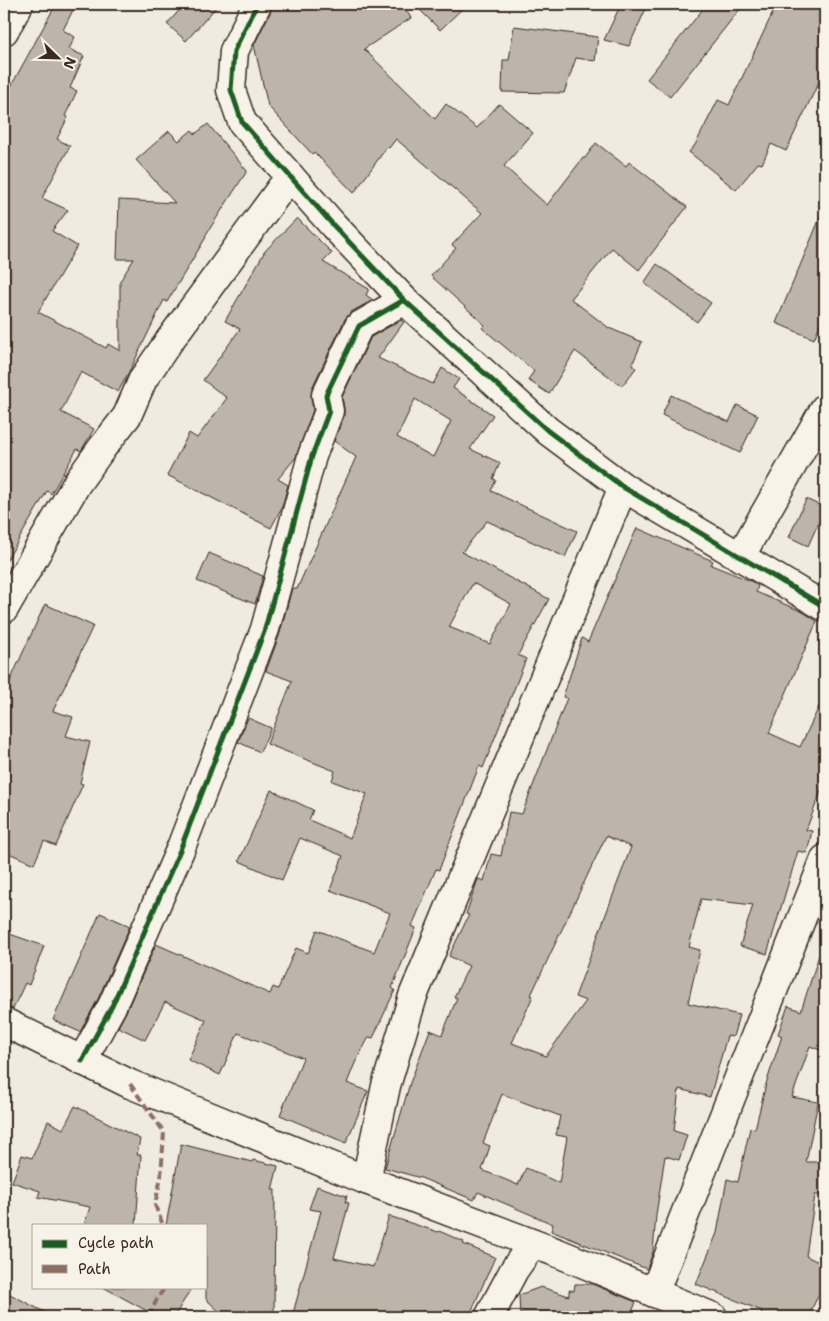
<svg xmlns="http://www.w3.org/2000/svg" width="829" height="1321" font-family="'Shantell Sans',sans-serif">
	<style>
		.building { fill: #bdb5aa; stroke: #3b2a1e; fill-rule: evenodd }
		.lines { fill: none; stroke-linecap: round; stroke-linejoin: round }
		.minor-casing { stroke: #3b2a1e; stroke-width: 31 }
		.minor { stroke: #f7f3e8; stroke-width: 28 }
		.quiet { stroke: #8d6e63; stroke-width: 4; stroke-dasharray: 8 4; stroke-linecap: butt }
		.cycleway-casing { stroke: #f7f3e8; stroke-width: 8 }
		.cycleway { stroke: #1b5e20; stroke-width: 5 }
	</style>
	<rect width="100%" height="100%" fill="#efebe0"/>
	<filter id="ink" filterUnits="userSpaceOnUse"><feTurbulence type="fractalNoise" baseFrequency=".02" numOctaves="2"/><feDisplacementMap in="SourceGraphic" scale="10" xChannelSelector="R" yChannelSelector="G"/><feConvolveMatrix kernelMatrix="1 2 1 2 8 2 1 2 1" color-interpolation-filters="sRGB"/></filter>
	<g filter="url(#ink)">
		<g class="building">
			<path d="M 56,4 L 76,4 L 63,30 L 75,37 L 69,49 L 84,56 L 70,88 L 77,91 L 65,116 L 68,117 L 57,139 L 70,146 L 42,198 L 68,210 L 52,231 L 77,246 L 38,312 L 106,348 L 108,344 L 120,351 L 120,281 L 134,259 L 117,259 L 119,200 L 175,203 L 136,160 L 169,131 L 179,141 L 192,130 L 195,134 L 208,124 L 247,171 L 205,236 L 206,237 L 167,302 L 164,300 L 132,366 L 118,392 L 81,372 L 61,412 L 94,429 L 81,451 L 77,449 L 51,494 L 47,491 L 4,565 L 4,99 Z"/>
			<path d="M 185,4 L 219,4 L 186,41 L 167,24 Z"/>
			<path d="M 272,4 L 402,4 L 411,18 L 364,49 L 435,119 L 446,104 L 477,128 L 499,104 L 533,133 L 504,166 L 547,205 L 583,158 L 585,158 L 596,143 L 626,166 L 629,162 L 687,207 L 639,270 L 612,248 L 571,299 L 609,328 L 642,342 L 632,365 L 636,368 L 622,386 L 575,351 L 549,394 L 528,380 L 534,371 L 482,328 L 485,325 L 431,276 L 456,248 L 452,245 L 482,213 L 396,139 L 389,148 L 387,147 L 354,193 L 314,152 L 312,154 L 268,106 L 254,45 L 271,11 Z"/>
			<path d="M 414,4 L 467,4 L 440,30 Z"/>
			<path d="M 621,4 L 648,4 L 629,46 L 604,40 Z"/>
			<path d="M 707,4 L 744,4 L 670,97 L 647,79 Z"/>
			<path d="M 777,4 L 812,4 L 825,10 L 825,69 L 786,151 L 771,144 L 762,164 L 758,163 L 736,190 L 689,152 L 695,145 L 718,100 L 729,105 Z"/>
			<path d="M 514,26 L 598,37 L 595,61 L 576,58 L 564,93 L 502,92 L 503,60 L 509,60 Z"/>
			<path d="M 825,206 L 825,312 L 814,339 L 776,323 Z"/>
			<path d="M 297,218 L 332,253 L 323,262 L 369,289 L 366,295 L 373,300 L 351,312 L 345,319 L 312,388 L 311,398 L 313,410 L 296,457 L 278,479 L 288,485 L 282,507 L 271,528 L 167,475 L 189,433 L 197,438 L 227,398 L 203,380 L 240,329 L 225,321 L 265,251 Z"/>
			<path d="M 657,264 L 711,303 L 697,322 L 644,283 Z"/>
			<path d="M 401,320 L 404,322 L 378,358 L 433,384 L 442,368 L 459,379 L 453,388 L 493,415 L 470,449 L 500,463 L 493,479 L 496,480 L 491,491 L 577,531 L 565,557 L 487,521 L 462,552 L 549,599 L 518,655 L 526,659 L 483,768 L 479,766 L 439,870 L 436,869 L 412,926 L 416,928 L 392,988 L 395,990 L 373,1038 L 369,1037 L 355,1063 L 347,1083 L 368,1091 L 346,1143 L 280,1115 L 303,1058 L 238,1033 L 220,1075 L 188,1060 L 206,1020 L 165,1002 L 145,1040 L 118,1027 L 126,1012 L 156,944 L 270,994 L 273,987 L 278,989 L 296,948 L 308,953 L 317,930 L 374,952 L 390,913 L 330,890 L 343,856 L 300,838 L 282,880 L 239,861 L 271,790 L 313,810 L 309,820 L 350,838 L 367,794 L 332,781 L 335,771 L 267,744 L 292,681 L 266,671 L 280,633 L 292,588 L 297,589 L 356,457 L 334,441 L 344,416 L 344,408 L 342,397 L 371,337 ZM 415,399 L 451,421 L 433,457 L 397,437 ZM 473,583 L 511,604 L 490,644 L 449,627 Z"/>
			<path d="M 671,395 L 729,422 L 737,405 L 758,415 L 740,453 L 662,415 Z"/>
			<path d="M 806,499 L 825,508 L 808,546 L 789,537 Z"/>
			<path d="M 637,528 L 713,561 L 711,565 L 751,581 L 758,586 L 756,592 L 803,612 L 817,621 L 769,733 L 800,747 L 825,694 L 825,781 L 806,830 L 812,831 L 807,853 L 798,851 L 767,954 L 740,946 L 753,905 L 701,899 L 689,947 L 700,950 L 688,1003 L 739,1015 L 733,1037 L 727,1036 L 710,1097 L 679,1089 L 674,1131 L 687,1135 L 679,1160 L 665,1156 L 656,1215 L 653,1252 L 647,1269 L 551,1231 L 553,1224 L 478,1192 L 474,1200 L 421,1178 L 385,1168 L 410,1083 L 430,1030 L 442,1035 L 457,998 L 454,997 L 469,966 L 449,956 L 469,915 L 466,914 L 477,882 L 478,879 L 484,881 L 491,854 L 501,856 L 509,812 L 522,814 L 567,698 L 563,697 L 582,638 L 588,642 ZM 606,836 L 631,847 L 575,997 L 586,1001 L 546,1056 L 512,1043 L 533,996 L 531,995 ZM 502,1094 L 560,1116 L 556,1135 L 567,1137 L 559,1183 L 526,1168 L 518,1185 L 482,1170 L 490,1146 L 483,1143 Z"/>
			<path d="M 209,553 L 263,576 L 255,604 L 197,581 Z"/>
			<path d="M 45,604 L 93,626 L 53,711 L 73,717 L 66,736 L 90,742 L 80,783 L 83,784 L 56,846 L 44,841 L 34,864 L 4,851 L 4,694 Z"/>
			<path d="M 248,718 L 271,728 L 260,752 L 238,742 Z"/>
			<path d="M 100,913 L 130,926 L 98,999 L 80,1032 L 53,1020 Z"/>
			<path d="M 4,932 L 44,946 L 29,985 L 25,983 L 13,1009 L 4,1006 Z"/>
			<path d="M 821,949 L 825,949 L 825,1052 L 810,1046 L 792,1097 L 818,1102 L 806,1162 L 823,1162 L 823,1195 L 815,1195 L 806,1256 L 825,1265 L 825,1281 L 808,1317 L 760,1317 L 762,1311 L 696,1284 L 717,1233 L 727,1179 L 738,1182 L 750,1128 L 755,1129 L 766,1084 L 782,1036 L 778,1034 L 788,1006 L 801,1011 Z"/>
			<path d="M 75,1106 L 140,1139 L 137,1155 L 141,1155 L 136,1225 L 84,1225 L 90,1207 L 38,1197 L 40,1191 L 12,1182 L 22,1155 L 32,1158 L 48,1121 L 63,1129 Z"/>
			<path d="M 181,1144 L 252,1162 L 253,1160 L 278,1166 L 272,1190 L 275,1190 L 274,1316 L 225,1317 L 206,1299 L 206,1225 L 166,1225 Z"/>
			<path d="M 317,1186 L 347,1196 L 345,1202 L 349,1203 L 334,1258 L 373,1267 L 389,1216 L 438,1232 L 439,1231 L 464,1242 L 463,1244 L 495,1257 L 469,1317 L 292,1317 L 321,1211 L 309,1209 Z"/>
			<path d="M 575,1284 L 592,1284 L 636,1302 L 630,1317 L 520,1317 L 519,1295 L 541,1287 L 569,1296 L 569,1290 L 574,1291 Z"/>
			<path d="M 103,1287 L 192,1287 L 174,1317 L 158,1317 Z"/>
			<path d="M 4,1291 L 54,1317 L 4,1317 Z"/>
		</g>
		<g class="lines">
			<g class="minor-casing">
				<g id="minor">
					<path d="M 257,4 L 234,51 L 231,90 L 242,122 L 334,226 L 404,300 L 548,431 L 623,487 L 825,607"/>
					<path d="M 4,31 L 19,4"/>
					<path d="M 740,557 L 825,408"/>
					<path d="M 4,609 L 77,483 L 102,448 L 127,416 L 143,379 L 167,344 L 290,176"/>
					<path d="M 4,1022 L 130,1084 L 366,1180 L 558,1253 L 713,1317"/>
					<path d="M 82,1061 L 112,1006 L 180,850 L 265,629 L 312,456 L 329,411 L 326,395 L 359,326 L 404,300"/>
					<path d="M 366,1180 L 386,1086 L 413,996 L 623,487"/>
					<path d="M 654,1293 L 825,859"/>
					<path d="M 489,1317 L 514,1270 L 532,1244"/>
				</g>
			</g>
			<use href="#minor" class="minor"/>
			<g class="quiet">
				<path d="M 130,1084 L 164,1132 L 161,1177 L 155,1205 L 163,1225"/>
				<path d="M 149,1317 L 157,1299 L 165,1287"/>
			</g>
			<g class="cycleway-casing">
				<g id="cycleway">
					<path d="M 257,4 L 234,51 L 231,90 L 242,122 L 334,226 L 404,300 L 548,431 L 623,487 L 825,607"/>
					<path d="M 82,1061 L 112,1006 L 180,850 L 265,629 L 312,456 L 329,411 L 326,395 L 359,326 L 404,300"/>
				</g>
			</g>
			<use href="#cycleway" class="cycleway"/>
		</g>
	</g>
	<rect width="829" height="1321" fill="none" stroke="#f7f3e8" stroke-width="20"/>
	<rect x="10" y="10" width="809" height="1301" fill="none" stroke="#3b2a1e" stroke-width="2" filter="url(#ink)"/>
	<rect x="32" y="1224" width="175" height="65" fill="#f7f3e8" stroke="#aca397"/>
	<rect x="42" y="1240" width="25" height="8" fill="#1b5e20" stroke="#aca397"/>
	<text x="78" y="1248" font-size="15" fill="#3b2a1e">Cycle path</text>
	<rect x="42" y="1265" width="25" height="8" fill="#8d6e63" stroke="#aca397"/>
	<text x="78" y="1274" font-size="15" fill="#3b2a1e">Path</text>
	<g transform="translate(58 58) rotate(113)" stroke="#f7f3e8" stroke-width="4" paint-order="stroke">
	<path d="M0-4L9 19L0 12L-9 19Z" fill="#3b2a1e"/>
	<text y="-8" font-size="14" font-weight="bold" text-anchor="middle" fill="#3b2a1e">N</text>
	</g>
</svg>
